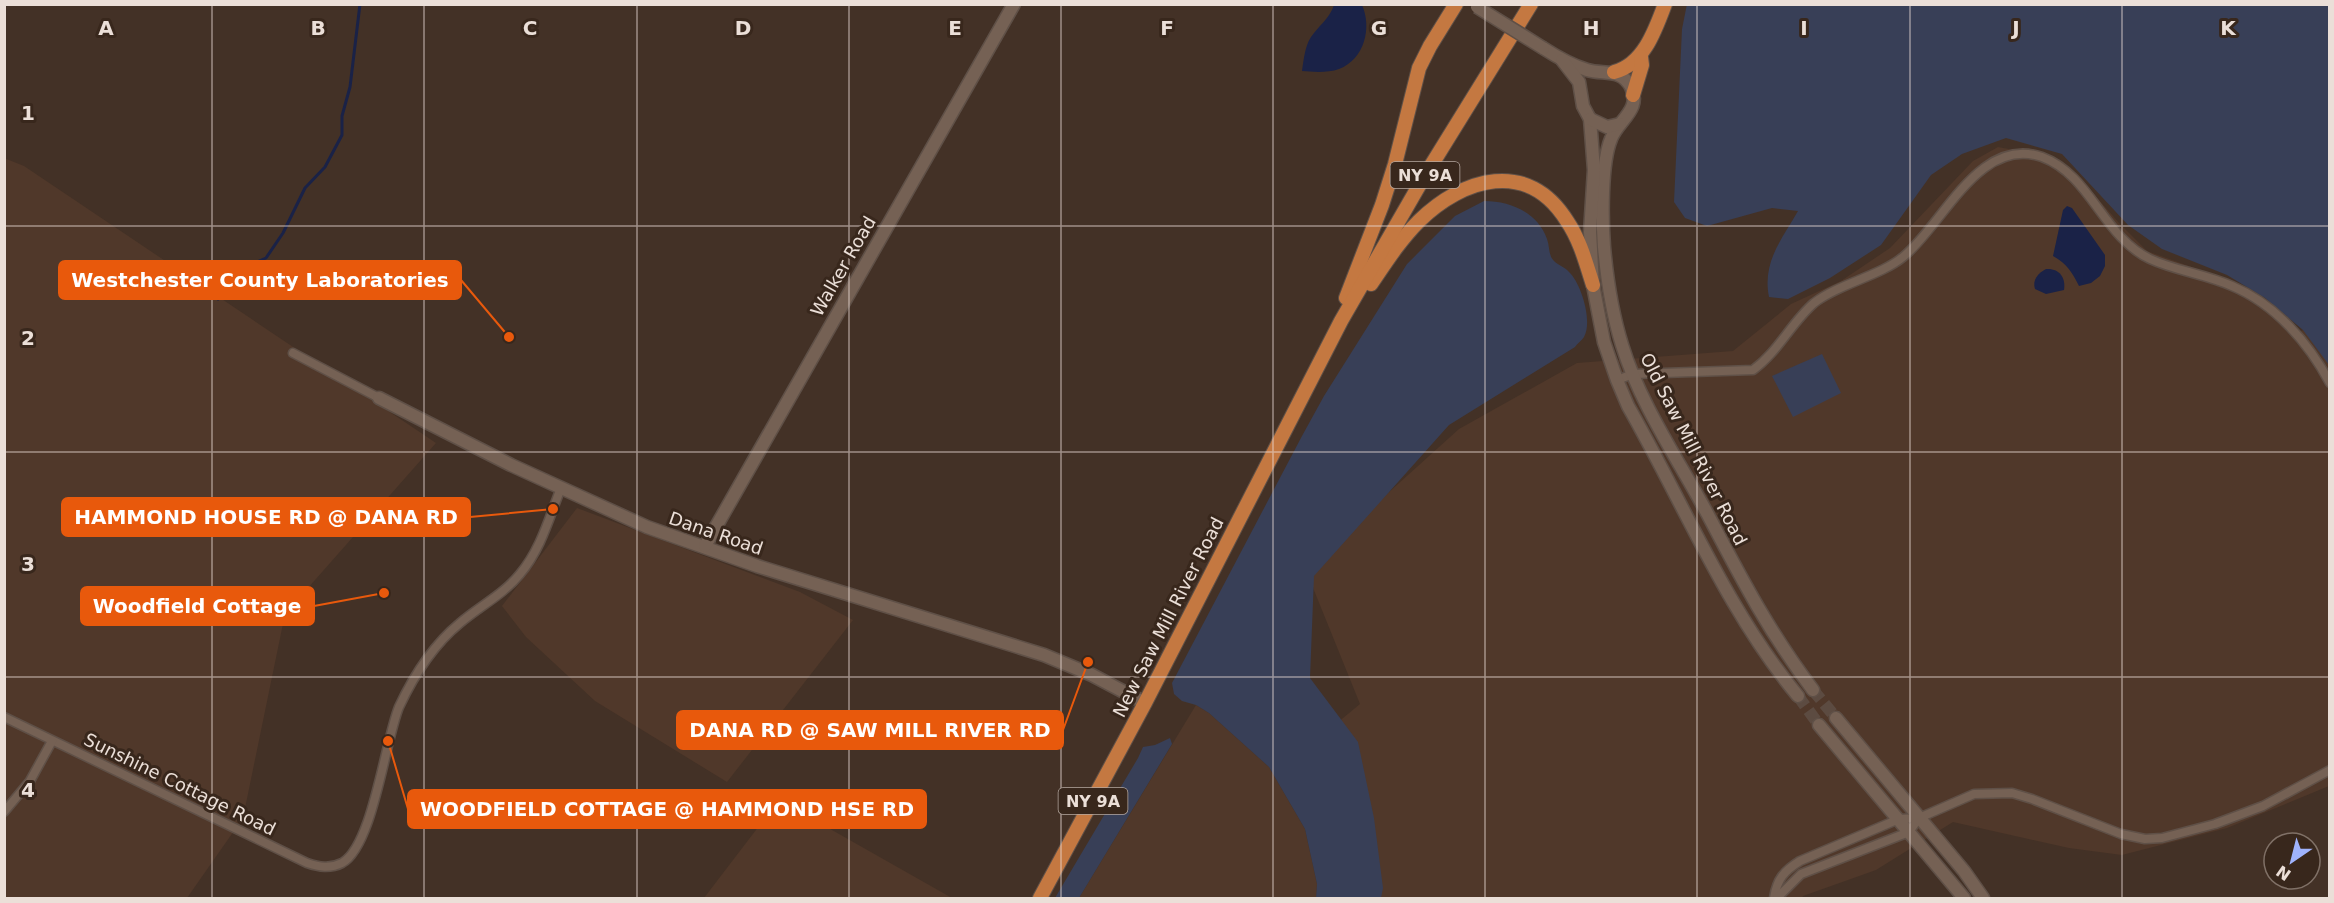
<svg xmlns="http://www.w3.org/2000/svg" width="2334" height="903" font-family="'DejaVu Sans',sans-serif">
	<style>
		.built { fill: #50382a }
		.green { fill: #383f57 }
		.water { fill: #1a2247 }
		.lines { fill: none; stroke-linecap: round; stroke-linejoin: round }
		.stream { stroke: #1a2247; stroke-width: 3 }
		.secondary-tunnel { stroke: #5c4b41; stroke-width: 12; stroke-dasharray: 12 6; stroke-linecap: butt }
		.street-casing { stroke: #5f5047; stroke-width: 11 }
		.secondary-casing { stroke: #5f5047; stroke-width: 15 }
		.primary-casing { stroke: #5f5047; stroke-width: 16 }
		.street { stroke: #756154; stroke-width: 8 }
		.secondary { stroke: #756154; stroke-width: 12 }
		.primary { stroke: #c47841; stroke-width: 14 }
		.secondary-bridge-casing { stroke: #5f5047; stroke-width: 15; stroke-linecap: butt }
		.secondary-bridge { stroke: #756154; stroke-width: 12 }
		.grid { fill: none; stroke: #ebdfd8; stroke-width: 1.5; stroke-opacity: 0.55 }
		.labels { text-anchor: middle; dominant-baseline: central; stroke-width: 6; stroke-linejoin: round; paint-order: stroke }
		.shield { fill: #38271c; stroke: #b5a8a0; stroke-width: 1.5 }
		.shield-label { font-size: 16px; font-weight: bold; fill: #ebdfd8 }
		.street-label { font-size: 18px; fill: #ebdfd8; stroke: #38271c }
		.grid-label { font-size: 20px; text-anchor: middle; font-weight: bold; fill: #ebdfd8; stroke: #38271c; stroke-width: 6; stroke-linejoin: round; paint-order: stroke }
		.leader { fill: none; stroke: #e8590c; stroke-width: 2 }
		.callout-dot { fill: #e8590c; stroke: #38271c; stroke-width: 2 }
		.callout { fill: #e8590c; stroke: #e8590c; stroke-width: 2 }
		.callout-label { font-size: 20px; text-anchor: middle; font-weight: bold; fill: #fff }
	</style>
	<rect width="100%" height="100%" fill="#433126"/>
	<g class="built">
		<path d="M 1998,147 L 2056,158 L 2086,185 L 2119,223 L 2147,251 L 2211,274 L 2271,306 L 2300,331 L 2329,324 L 2329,786 L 2227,828 L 2122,855 L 2069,848 L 1953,822 L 1876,870 L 1803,896 L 1802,898 L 1371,898 L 1331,728 L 1360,704 L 1305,568 L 1459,429 L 1577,363 L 1733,351 L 1791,304 L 1841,281 L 1890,248 L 1973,161 Z"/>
		<path d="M 4,158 L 24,166 L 436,443 L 285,614 L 243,818 L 187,898 L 5,898 Z"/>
		<path d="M 577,508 L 800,592 L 853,620 L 727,782 L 595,701 L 526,637 L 502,606 Z"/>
		<path d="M 1196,705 L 1209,713 L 1269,767 L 1305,829 L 1317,884 L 1316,898 L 1079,898 Z"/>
		<path d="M 779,800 L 952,898 L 704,898 Z"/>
	</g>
	<g class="green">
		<path d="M 1687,4 L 2329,5 L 2329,365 L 2303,330 L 2265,298 L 2227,275 L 2162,249 L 2128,225 L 2062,154 L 2006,138 L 1962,154 L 1931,175 L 1881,245 L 1830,278 L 1788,299 L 1769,297 C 1762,262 1782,239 1798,211 L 1772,208 L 1707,226 L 1685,218 L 1674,202 L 1682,29 Z"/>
		<path d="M 1484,201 C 1511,201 1538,213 1547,239 C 1550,247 1548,255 1554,261 C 1558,265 1565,267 1569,272 C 1581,283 1593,321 1584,337 C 1582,340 1577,344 1575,347 L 1449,425 L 1314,576 L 1310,678 L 1358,742 L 1374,818 L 1383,888 L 1381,898 L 1316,898 L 1317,884 L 1305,829 L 1269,767 L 1209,713 L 1196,705 L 1182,701 L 1174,694 L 1172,683 L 1302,436 L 1324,396 L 1407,264 L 1455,216 Z"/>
		<path d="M 1822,354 L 1841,393 L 1793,417 L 1772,376 Z"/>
		<path d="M 1170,738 L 1172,744 L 1079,898 L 1055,898 L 1138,758 L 1143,747 L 1155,745 Z"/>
	</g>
	<g class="water">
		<path d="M 1334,5 L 1362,5 C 1372,27 1365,59 1339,69 C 1328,73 1313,72 1302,71 C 1304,58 1305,43 1314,33 C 1322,23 1330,17 1334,5 Z"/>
		<path d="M 2067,206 L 2072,208 L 2105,255 L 2105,266 L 2100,276 L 2091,283 L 2079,286 C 2072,272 2067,264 2053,256 L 2063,210 Z"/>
		<path d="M 2046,269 C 2059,268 2066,277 2064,290 L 2046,294 L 2035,289 C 2032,280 2038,273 2046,269 Z"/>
	</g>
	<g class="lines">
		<path class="stream" d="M 218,299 L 244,268 L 266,258 L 283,233 L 305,188 L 325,167 L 342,135 L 342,116 L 350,87 L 360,4"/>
		<g class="secondary-tunnel">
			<path d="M 1813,690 L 1836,718"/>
			<path d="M 1798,696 L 1819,725"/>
		</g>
		<g class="street-casing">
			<g id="street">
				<path d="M 293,353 L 379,398"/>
				<path d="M 1617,380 L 1633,374 L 1753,370 C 1778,352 1791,323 1814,303 C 1838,284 1880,276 1903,257 C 1943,225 1979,135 2042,157 C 2091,175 2103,237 2150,259 C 2176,271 2205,274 2232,286 C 2275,304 2308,342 2330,383"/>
				<path d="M 4,717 L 307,863 C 319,867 330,869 342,863 C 373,846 385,741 399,707 C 414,675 433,645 460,623 C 480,606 504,594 520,574 C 541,549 549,518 561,488"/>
				<path d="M 4,812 L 30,781 L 52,741"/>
				<path d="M 1774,898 C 1777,879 1784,871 1800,861 L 1899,819 L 1919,818 L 1974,794 L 2012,793 L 2032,799 L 2121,834 L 2145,839 L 2162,838 L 2215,824 L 2263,806 L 2330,770"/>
				<path d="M 1777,898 L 1801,874 L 1909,832 L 1919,818"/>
			</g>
		</g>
		<g class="secondary-casing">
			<g id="secondary">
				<path d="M 1543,48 C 1557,57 1571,65 1587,70 C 1604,75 1621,68 1631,87 C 1642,110 1618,120 1611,139 C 1601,163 1602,220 1604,247 C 1607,280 1612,313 1622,345 C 1640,404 1679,461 1708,515 C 1741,578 1769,632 1813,690"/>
				<path d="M 1562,60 L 1579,82 L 1583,106 L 1590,119 L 1594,170 L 1590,232 L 1593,285 L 1604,342 L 1617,380 L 1628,406 C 1683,502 1727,611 1798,696"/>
				<path d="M 1590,119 L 1607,127 L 1620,124"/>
				<path d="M 379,398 L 511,465 L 647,527 L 757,566 L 1044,655 L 1092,675 L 1145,703"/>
				<path d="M 705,546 L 1014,4"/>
				<path d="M 1836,718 L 1964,871 L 1983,898"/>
				<path d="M 1819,725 L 1964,898"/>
			</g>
		</g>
		<g class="primary-casing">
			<g id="primary">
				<path d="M 1614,72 C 1643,65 1655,31 1665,4"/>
				<path d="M 1633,95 L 1642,65 L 1641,57"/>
				<path d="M 1371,284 C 1386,262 1400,240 1419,221 C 1463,178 1528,158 1567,221 C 1580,240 1586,263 1593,285"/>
				<path d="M 1346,298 L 1382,205 L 1395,164 L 1419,68 L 1430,46 L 1456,4"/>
				<path d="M 1040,898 L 1145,703 L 1341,321 L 1424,177 L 1531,4"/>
			</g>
		</g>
		<use href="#street" class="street"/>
		<use href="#secondary" class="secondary"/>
		<use href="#primary" class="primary"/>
		<g class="secondary-bridge-casing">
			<path id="secondary-bridge" d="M 1477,7 L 1543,48"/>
		</g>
		<use href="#secondary-bridge" class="secondary-bridge"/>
	</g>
	<path class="grid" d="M 212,4 L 212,898M 424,4 L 424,898M 637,4 L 637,898M 849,4 L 849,898M 1061,4 L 1061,898M 1273,4 L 1273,898M 1485,4 L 1485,898M 1697,4 L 1697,898M 1910,4 L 1910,898M 2122,4 L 2122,898M 4,226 L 2330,226M 4,452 L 2330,452M 4,677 L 2330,677"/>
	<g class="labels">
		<g class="shield">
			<rect x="1390.5" y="162" width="69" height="26" rx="4.5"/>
			<rect x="1058.5" y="788" width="69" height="26" rx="4.5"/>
		</g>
		<g class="shield-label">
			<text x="1425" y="175">NY 9A</text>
			<text x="1093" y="801">NY 9A</text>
		</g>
		<g class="street-label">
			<text transform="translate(843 266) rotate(-60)">Walker Road</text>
			<text transform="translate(1694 449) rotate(63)">Old Saw Mill River Road</text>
			<text transform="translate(716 533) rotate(19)">Dana Road</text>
			<text transform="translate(1168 617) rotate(-63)">New Saw Mill River Road</text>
			<text transform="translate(180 784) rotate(26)">Sunshine Cottage Road</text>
		</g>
	</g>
	<g class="grid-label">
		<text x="106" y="35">A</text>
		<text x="318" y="35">B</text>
		<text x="530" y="35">C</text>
		<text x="743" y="35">D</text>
		<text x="955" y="35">E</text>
		<text x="1167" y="35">F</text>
		<text x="1379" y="35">G</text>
		<text x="1591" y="35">H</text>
		<text x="1804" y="35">I</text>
		<text x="2016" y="35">J</text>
		<text x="2228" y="35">K</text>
		<text x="28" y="120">1</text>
		<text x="28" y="345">2</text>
		<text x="28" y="571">3</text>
		<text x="28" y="797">4</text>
	</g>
	<path class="leader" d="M509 337L461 280M553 509L470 517M384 593L314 606M1088 662L1063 730M388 741L408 809"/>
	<g class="callout-dot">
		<circle cx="509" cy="337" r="6"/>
		<circle cx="553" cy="509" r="6"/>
		<circle cx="384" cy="593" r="6"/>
		<circle cx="1088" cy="662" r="6"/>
		<circle cx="388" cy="741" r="6"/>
	</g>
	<g class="callout">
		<rect x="59" y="261" width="402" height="38" rx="6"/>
		<rect x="62" y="498" width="408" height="38" rx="6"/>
		<rect x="81" y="587" width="233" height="38" rx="6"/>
		<rect x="677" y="711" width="386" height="38" rx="6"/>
		<rect x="408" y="790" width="518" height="38" rx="6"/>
	</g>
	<g class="callout-label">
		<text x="260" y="287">Westchester County Laboratories</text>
		<text x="266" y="524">HAMMOND HOUSE RD @ DANA RD</text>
		<text x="197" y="613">Woodfield Cottage</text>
		<text x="870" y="737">DANA RD @ SAW MILL RIVER RD</text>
		<text x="667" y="816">WOODFIELD COTTAGE @ HAMMOND HSE RD</text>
	</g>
	<rect width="2334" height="903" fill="none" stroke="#ebdfd8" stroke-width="12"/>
	<g transform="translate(2292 861) rotate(215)"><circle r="28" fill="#38271c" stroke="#807167" stroke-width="1.5"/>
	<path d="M0-4.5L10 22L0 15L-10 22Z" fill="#9fb3fd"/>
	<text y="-9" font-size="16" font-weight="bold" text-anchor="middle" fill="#ebdfd8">N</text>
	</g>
</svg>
